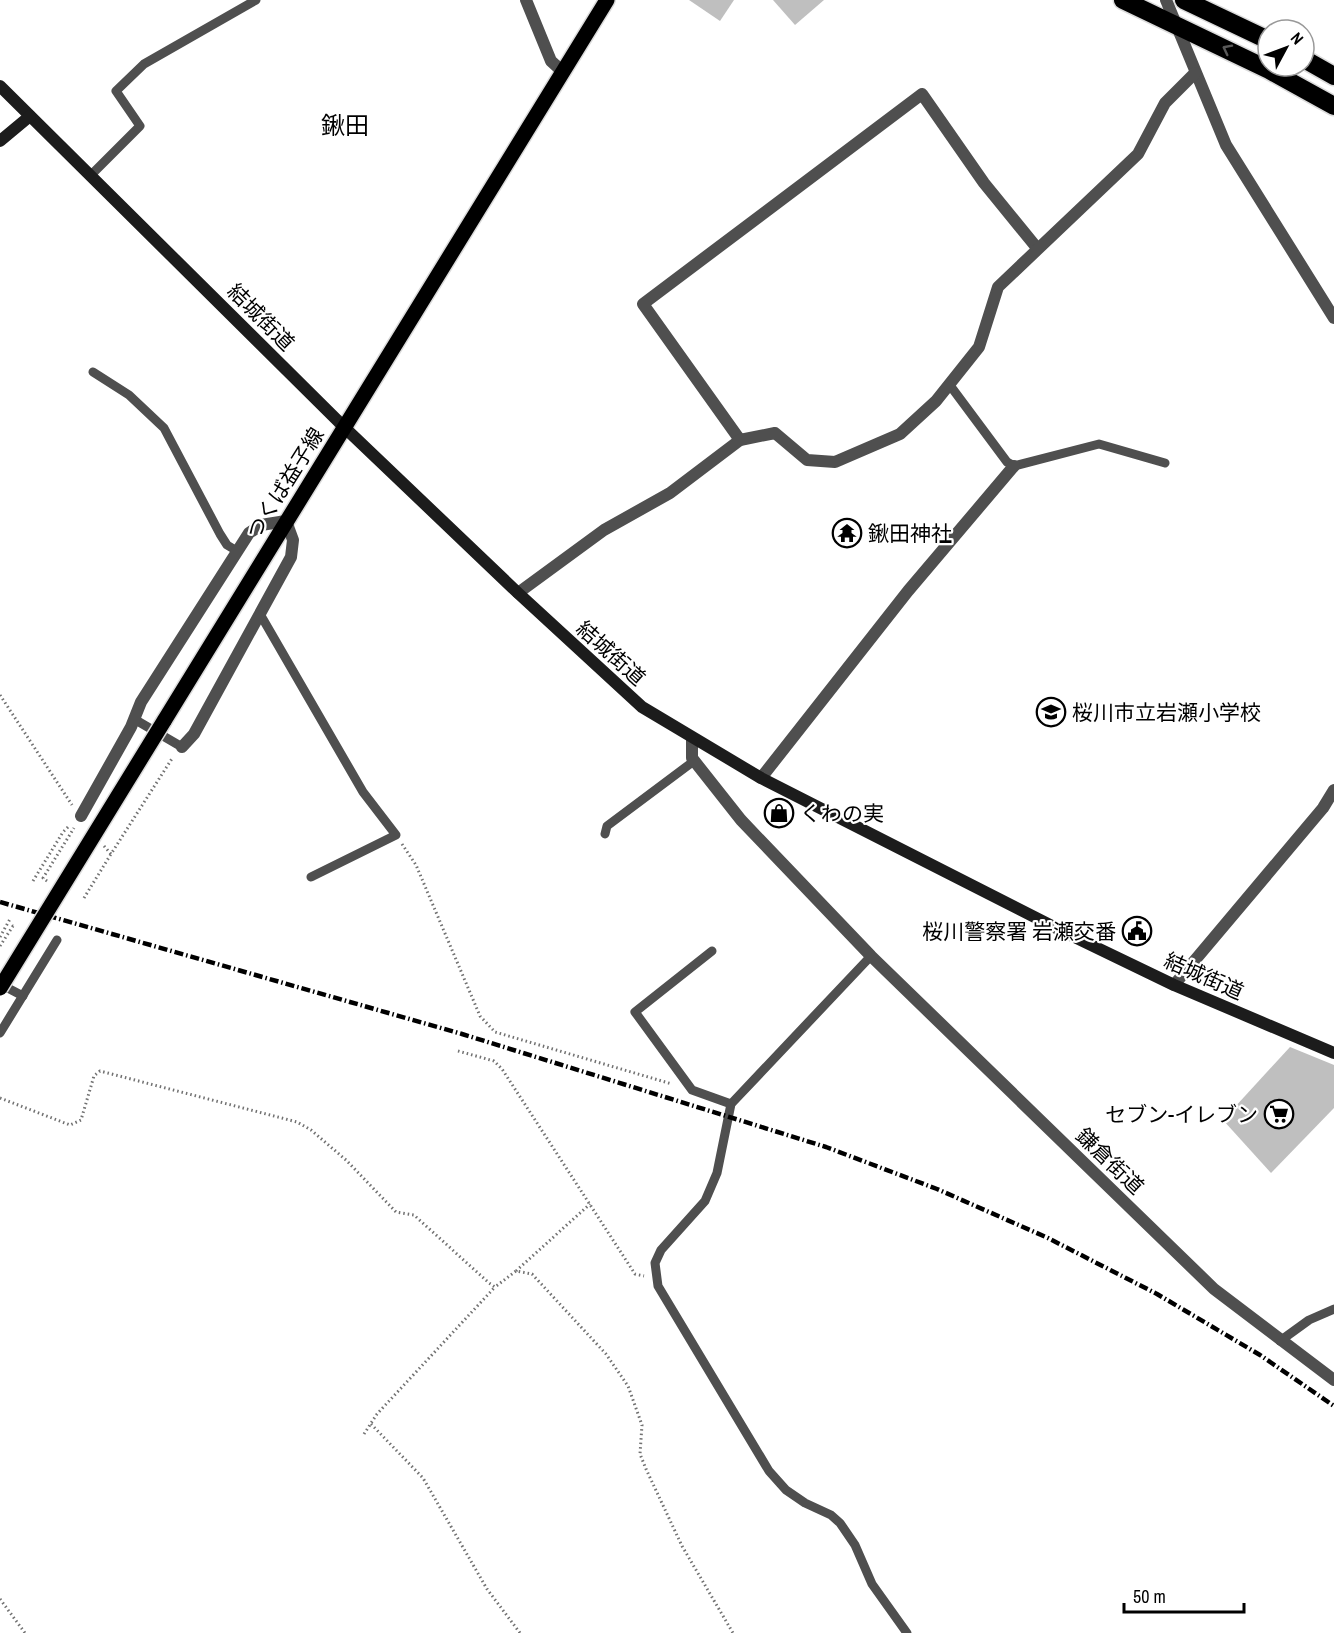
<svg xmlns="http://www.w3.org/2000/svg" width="1334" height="1633" font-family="'Archivo Narrow','Noto Sans JP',sans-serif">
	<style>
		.building { fill: #bfbfbf }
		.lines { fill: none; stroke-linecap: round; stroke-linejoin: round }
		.primary-casing { stroke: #dbdbdb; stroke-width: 18 }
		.highway-casing { stroke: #dbdbdb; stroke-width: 21 }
		.path { stroke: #717171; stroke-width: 3; stroke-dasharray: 1.5 3; stroke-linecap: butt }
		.lane { stroke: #4f4f4f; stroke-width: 9 }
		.street { stroke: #4f4f4f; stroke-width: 12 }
		.secondary { stroke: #1c1c1c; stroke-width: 12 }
		.primary { stroke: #000; stroke-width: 15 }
		.highway { stroke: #000; stroke-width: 18 }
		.rail { stroke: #000; stroke-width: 4.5; stroke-dasharray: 9 3 1.5 3; stroke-linecap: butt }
		.primary-bridge-casing { stroke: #dbdbdb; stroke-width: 18; stroke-linecap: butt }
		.primary-bridge { stroke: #000; stroke-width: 15 }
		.oneway { stroke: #595959 }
		.labels { text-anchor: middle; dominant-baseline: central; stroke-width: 4.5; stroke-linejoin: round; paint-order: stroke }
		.street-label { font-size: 21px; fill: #000; stroke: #fff }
		.poi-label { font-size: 21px; fill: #000; stroke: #fff; text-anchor: start }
		.quarter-label { font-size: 24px; fill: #000; stroke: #fff }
	</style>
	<rect width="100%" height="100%" fill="#fff"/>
	<g class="building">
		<path d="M 689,0 L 734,0 L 720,21 Z"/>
		<path d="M 773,0 L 824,0 L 795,25 Z"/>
		<path d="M 1290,1047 L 1334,1065 L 1334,1108 L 1271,1173 L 1223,1120 Z"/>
	</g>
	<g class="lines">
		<g class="primary-casing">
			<path id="primary" d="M 164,721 L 607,0"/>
		</g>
		<g class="highway-casing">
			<g id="highway">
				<path d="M 1123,0 L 1269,70 L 1334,106"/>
				<path d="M 1184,0 L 1268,40"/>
				<path d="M 1304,59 L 1334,76"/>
			</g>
		</g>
		<g class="path">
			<path d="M 0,695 L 72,805"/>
			<path d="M 402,844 L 416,865 L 480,1016 L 495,1032 L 672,1084"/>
			<path d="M 104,846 L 111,854 L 173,757"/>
			<path d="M 33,881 L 63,832 L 70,825"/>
			<path d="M 47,881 L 43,878 L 74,828"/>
			<path d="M 84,898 L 111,854"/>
			<path d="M 0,937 L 10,919"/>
			<path d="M 0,946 L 13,926 L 16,927"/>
			<path d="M 458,1051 L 494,1061 L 502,1069 L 635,1274 L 644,1276"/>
			<path d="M 0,1098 L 70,1125 L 81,1120 L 94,1076 L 100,1071 L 297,1122 L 311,1130 L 346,1160 L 396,1212 L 414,1215 L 489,1283 L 495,1287 L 516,1271 L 532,1274 L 606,1354 L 628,1386 L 642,1425 L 640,1454 L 646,1469 L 682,1546 L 733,1633"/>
			<path d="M 516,1271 L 590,1204"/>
			<path d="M 371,1424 L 423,1478 L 487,1589 L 520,1633"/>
			<path d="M 364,1434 L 377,1414 L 495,1287"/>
			<path d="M 0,1599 L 25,1633"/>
		</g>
		<g class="lane">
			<path d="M 90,176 L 140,126 L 116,91 L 144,64 L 256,0"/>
			<path d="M 93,372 L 129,395 L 164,428 L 220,534 L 227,545 L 237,551"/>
			<path d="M 949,384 L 1007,462 L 1014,466 L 1099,444 L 1165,463"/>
			<path d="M 260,614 L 363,792 L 396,835 L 311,877"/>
			<path d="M 134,719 L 182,747"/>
			<path d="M 605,834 L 607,826 L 694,761"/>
			<path d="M 712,951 L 635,1012 L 692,1090 L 731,1104"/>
			<path d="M 871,956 L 731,1104 L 717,1173 L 705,1201 L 661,1250 L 655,1263 L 658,1286 L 769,1471 L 786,1490 L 805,1503 L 831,1515 L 840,1523 L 855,1545 L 872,1584 L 907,1633"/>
			<path d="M 0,984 L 23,996"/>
			<path d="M 0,1033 L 57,940"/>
			<path d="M 1280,1341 L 1309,1320 L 1334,1309"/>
		</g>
		<g class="street">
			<path d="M 526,0 L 551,61 L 563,72"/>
			<path d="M 1166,0 L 1226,145 L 1334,318"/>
			<path d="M 740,440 L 643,304 L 922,94 L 984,183 L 1037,248"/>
			<path d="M 518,593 L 604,530 L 670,493 L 740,440 L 775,433 L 807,460 L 835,462 L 900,434 L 936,401 L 979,347 L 998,287 L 1138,154 L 1165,103 L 1195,73"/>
			<path d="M 692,739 L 692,758 L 741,820 L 871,956 L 1214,1289 L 1334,1380"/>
			<path d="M 761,778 L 908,591 L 1014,466"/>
			<path d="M 81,816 L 131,727 L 141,702 L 249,533 L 261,525 L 286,521 L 293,540 L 291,557 L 194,734 L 182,747"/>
			<path d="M 1174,985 L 1323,808 L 1334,790"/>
		</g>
		<g class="secondary">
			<path d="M 0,86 L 344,427 L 518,593 L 642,707 L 761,778 L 1062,931 L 1174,985 L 1334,1053"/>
			<path d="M 0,141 L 30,116"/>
		</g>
		<use href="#primary" class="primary"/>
		<use href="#highway" class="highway"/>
		<path class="rail" d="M 0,902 L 462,1034 L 826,1147 L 937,1189 L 1048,1238 L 1157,1294 L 1260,1355 L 1334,1406"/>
		<g class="primary-bridge-casing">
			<path id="primary-bridge" d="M 0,988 L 164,721"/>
		</g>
		<use href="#primary-bridge" class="primary-bridge"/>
	</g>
	<defs><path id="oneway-chevron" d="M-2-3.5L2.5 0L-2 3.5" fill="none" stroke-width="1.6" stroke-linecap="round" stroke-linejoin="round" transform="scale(1.5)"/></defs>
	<use class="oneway" href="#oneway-chevron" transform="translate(1227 49) rotate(-153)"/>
	<defs>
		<g id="temple-ring" transform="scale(1.5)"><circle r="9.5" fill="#fff" stroke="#000" stroke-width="1.5"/><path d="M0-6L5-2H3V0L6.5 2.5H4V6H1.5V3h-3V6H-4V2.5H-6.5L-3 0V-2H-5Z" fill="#000"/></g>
		<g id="school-ring" transform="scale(1.5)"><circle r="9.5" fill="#fff" stroke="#000" stroke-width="1.5"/><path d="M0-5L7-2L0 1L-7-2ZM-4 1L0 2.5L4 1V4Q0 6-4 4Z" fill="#000"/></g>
		<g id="shop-ring" transform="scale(1.5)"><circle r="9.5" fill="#fff" stroke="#000" stroke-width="1.5"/><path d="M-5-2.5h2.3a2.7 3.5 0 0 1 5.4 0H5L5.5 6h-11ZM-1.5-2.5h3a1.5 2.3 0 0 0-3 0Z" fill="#000"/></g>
		<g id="civic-ring" transform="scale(1.5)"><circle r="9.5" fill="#fff" stroke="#000" stroke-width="1.5"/><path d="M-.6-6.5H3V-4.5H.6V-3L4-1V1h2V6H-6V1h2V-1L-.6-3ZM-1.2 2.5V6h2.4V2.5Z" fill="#000"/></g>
		<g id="supermarket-ring" transform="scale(1.5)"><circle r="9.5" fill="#fff" stroke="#000" stroke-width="1.5"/><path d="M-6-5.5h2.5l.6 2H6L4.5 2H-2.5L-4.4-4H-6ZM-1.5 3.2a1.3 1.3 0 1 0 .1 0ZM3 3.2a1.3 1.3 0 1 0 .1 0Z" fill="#000"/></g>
	</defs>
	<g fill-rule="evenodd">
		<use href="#temple-ring" x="847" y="533"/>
		<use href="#school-ring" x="1051" y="712"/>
		<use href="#shop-ring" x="779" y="813"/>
		<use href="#civic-ring" x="1137" y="931"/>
		<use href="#supermarket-ring" x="1279" y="1114"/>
	</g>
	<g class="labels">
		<g class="street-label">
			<text transform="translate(261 317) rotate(45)">結城街道</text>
			<text transform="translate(285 483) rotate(-58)">つくば益子線</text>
			<text transform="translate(611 653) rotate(42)">結城街道</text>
			<text transform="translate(1204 976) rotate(24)">結城街道</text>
			<text transform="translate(1110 1161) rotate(44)">鎌倉街道</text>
		</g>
		<g class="poi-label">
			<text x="868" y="533">鍬田神社</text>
			<text x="1072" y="712">桜川市立岩瀬小学校</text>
			<text x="800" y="813">くわの実</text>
			<text x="1116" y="931" text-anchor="end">桜川警察署 岩瀬交番</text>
			<text x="1258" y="1114" text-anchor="end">セブン-イレブン</text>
		</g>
		<g class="quarter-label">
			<text x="345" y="125">鍬田</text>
		</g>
	</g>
	<g transform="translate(1286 48) rotate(49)"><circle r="28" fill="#ffffff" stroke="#999999" stroke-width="1.5"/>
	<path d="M0-4.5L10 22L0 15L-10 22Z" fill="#000000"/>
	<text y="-9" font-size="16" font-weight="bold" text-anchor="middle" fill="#000000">N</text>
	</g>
	<path d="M1124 1603v9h120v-9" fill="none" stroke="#000000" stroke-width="3"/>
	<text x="1133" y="1603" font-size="18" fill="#000000" stroke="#ffffff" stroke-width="4.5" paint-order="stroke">50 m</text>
</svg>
